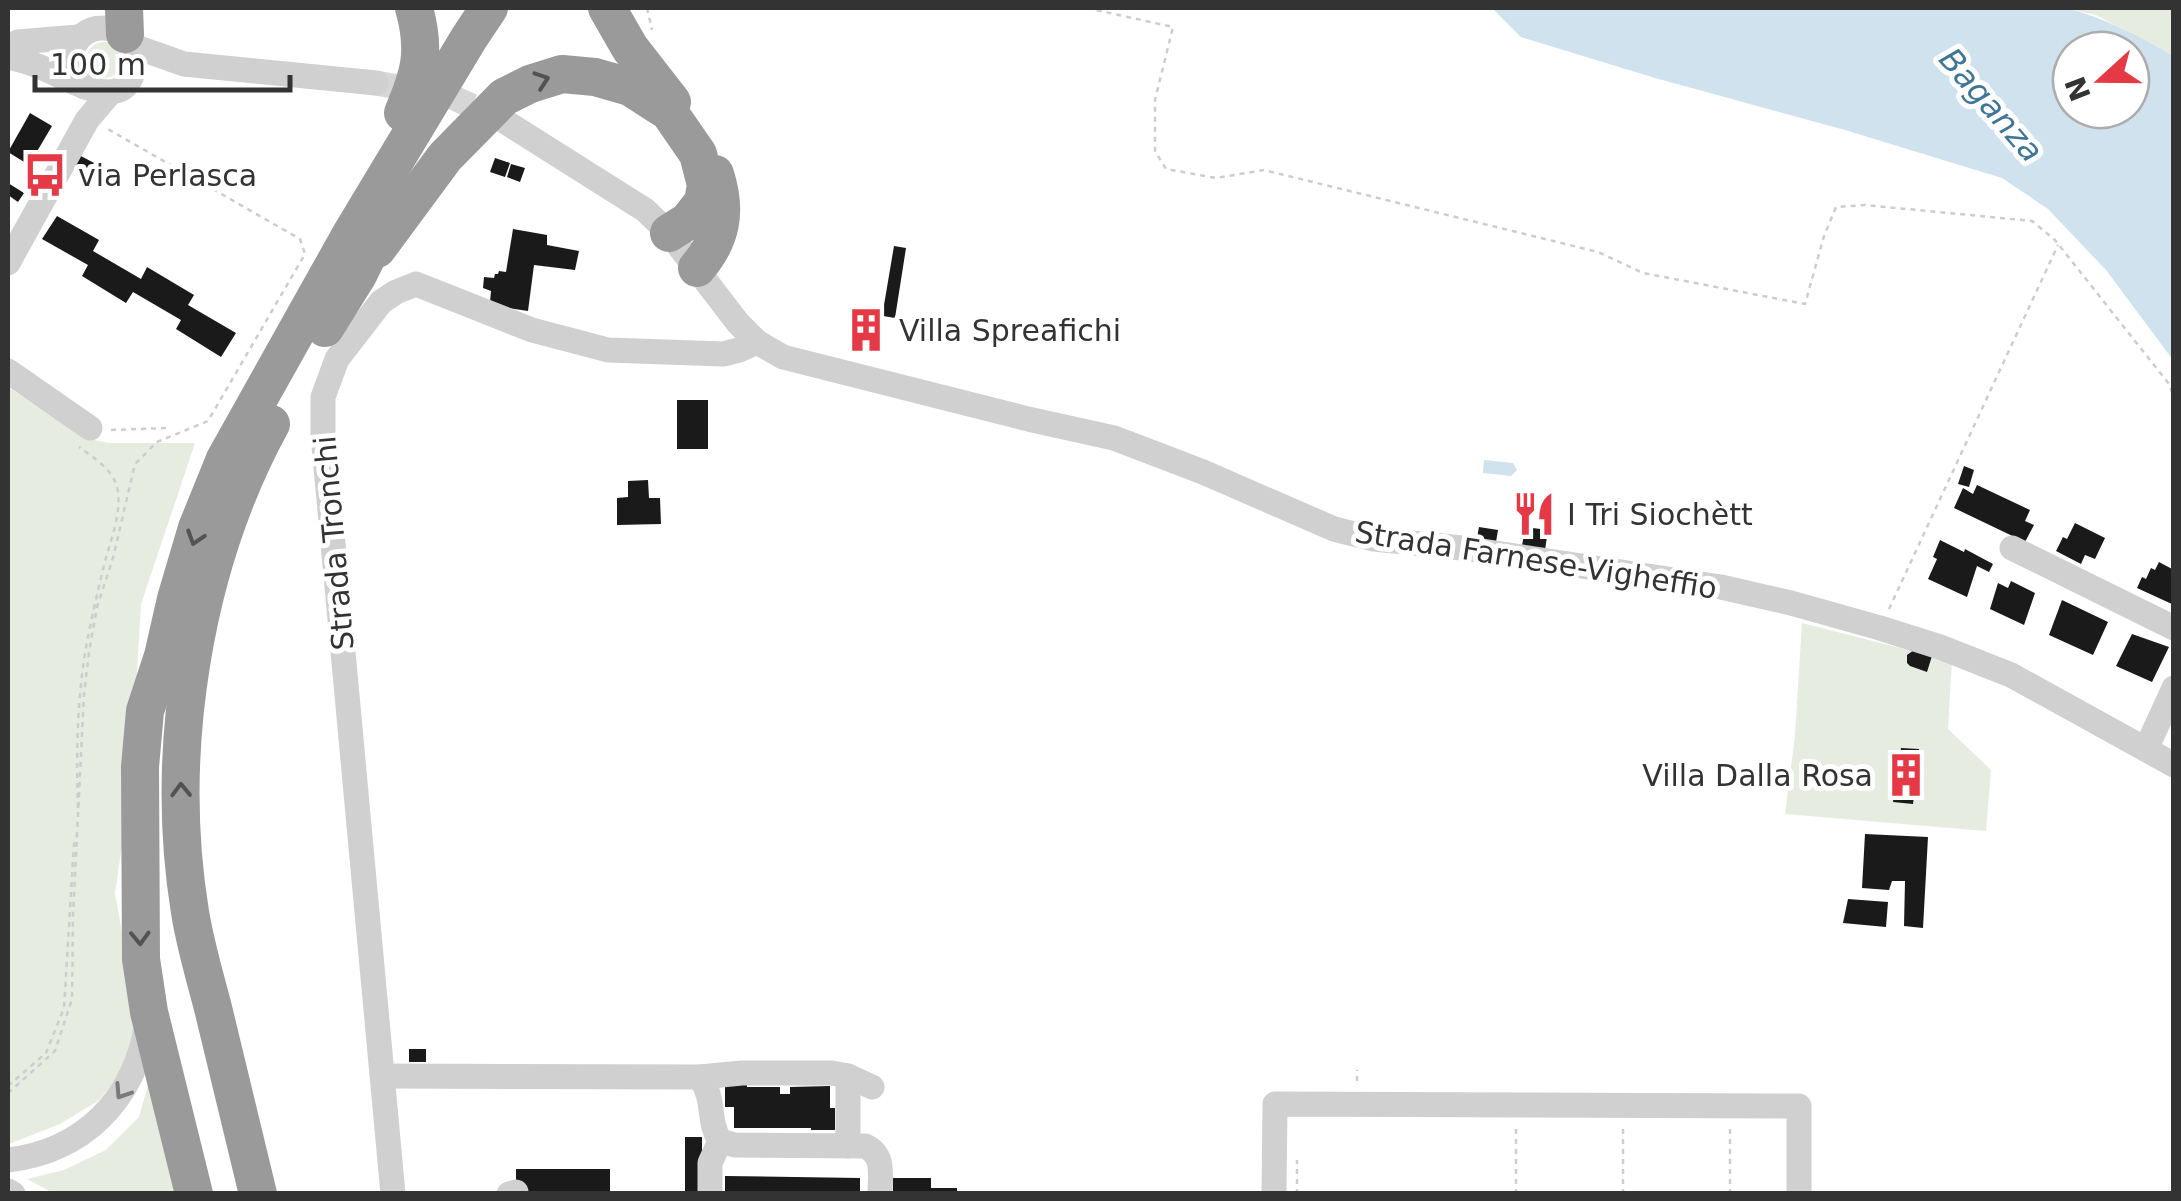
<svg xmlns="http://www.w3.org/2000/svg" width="2181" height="1201" font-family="'DejaVu Sans',sans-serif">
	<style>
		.green { fill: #e6ecdf }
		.water { fill: #cfe2ee; fill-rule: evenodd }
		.building { fill: #1a1a1a }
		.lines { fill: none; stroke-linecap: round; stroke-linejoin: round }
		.minor-tunnel { stroke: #d6d6d6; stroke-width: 25; stroke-dasharray: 25 12; stroke-linecap: butt }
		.path { stroke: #cdcdcd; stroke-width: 2.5; stroke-dasharray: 5 5; stroke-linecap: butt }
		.minor { stroke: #d0d0d0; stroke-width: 25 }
		.highway { stroke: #9a9a9a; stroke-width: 38 }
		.oneway { stroke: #525252 }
		.oneway2 { stroke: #7a7a7a }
		.labels { text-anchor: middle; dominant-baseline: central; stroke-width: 10; stroke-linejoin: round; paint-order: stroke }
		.poi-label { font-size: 30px; fill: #333; stroke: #fff; text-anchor: start }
		.street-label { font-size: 30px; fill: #333; stroke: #fff }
		.water-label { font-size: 32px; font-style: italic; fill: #3f7597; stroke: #fff }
	</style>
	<rect width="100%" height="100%" fill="#fff"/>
	<g class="green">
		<path d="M 2065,8 L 2173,8 L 2173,56 L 2096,15 Z"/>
		<circle cx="104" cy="60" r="18"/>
		<path d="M 8,387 L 85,438 L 109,443 L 195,443 L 141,604 L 130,791 L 115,893 L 138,1024 L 128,1066 L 98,1101 L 60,1124 L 9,1144 Z"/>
		<path d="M 1802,623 L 1952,661 L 1948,729 L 1991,770 L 1986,831 L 1785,814 L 1795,736 Z"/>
		<path d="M 150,1078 L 178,1193 L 53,1193 L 27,1179 L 64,1170 L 106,1150 L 139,1117 Z"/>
	</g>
	<g class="water">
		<path d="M 1492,8 L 2065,8 C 2104,17 2138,36 2173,56 L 2173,360 L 2106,270 L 2048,209 L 2002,178 L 1845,130 L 1655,78 L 1521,37 ZM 2071,50 L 2131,50 L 2131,110 L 2071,110 Z"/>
		<path d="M 1484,460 L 1513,463 L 1517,470 L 1511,476 L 1483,473 Z"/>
	</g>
	<g class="building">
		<path d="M 30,113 L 52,126 L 29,165 L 8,152 Z"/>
		<path d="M 77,154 L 98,165 L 90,178 L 70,167 Z"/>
		<path d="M 495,158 L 510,163 L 505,177 L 490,172 Z"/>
		<path d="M 511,164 L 525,168 L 520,182 L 507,177 Z"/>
		<path d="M 8,183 L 24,193 L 18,202 L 8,195 Z"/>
		<path d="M 57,216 L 99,240 L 93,251 L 141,279 L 147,267 L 194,295 L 188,305 L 236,333 L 221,357 L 176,329 L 181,320 L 133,292 L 126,303 L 82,276 L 88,265 L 42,239 Z"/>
		<path d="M 513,229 L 547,235 L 547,245 L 579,251 L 575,270 L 534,265 L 528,311 L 495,306 L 490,302 L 491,291 L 483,288 L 484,277 L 494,278 L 495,274 L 498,274 L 499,271 L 506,272 Z"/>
		<path d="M 894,246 L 906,248 L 895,318 L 883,316 L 876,349 L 850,343 L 857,305 L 883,311 Z"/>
		<rect x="677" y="400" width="31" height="49"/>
		<path d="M 1964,466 L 1974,470 L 1969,487 L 1958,484 Z"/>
		<path d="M 648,480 L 649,498 L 660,498 L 661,524 L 617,525 L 617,498 L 628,497 L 628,481 Z"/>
		<path d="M 1977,485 L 2030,510 L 2025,521 L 2034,525 L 2025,542 L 1954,508 L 1963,488 L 1973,494 Z"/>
		<path d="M 2075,523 L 2105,538 L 2095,559 L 2085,555 L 2081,564 L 2056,551 L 2063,537 L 2067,539 Z"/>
		<path d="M 1479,527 L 1498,530 L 1496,542 L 1477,538 Z"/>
		<path d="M 1525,527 L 1548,530 L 1545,550 L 1522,546 Z"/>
		<path d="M 1940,540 L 1964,552 L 1965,549 L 1993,564 L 1989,572 L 1977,566 L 1967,597 L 1928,579 L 1937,559 L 1933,557 Z"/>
		<path d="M 2159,562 L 2174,570 L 2174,605 L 2137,588 L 2142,577 L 2146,579 L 2151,568 L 2155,570 Z"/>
		<path d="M 2011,581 L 2035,593 L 2024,625 L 1990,609 L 1998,583 L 2008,588 Z"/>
		<path d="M 2062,600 L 2108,622 L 2093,655 L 2049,635 Z"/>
		<path d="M 2132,634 L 2169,647 L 2152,682 L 2116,666 Z"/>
		<path d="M 1914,650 L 1932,656 L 1927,672 L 1910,666 L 1907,663 L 1907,655 Z"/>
		<path d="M 1901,748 L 1919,749 L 1918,757 L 1924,758 L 1920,795 L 1914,795 L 1913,804 L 1893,802 L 1894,793 L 1888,793 L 1892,754 L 1900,755 Z"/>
		<path d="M 1865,834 L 1928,837 L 1923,928 L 1904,926 L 1905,881 L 1892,881 L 1889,890 L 1862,888 Z"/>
		<path d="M 1848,899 L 1888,902 L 1886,927 L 1843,923 Z"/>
		<rect x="409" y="1049" width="17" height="13"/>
		<path d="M 725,1083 L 747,1083 L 747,1087 L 780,1087 L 780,1094 L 790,1094 L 790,1087 L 830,1086 L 830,1108 L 835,1108 L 835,1130 L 811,1130 L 811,1128 L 734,1128 L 734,1107 L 725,1107 Z"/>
		<rect x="685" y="1137" width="17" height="57"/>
		<rect x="516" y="1169" width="94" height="25"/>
		<path d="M 725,1176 L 860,1178 L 860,1194 L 725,1194 Z"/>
		<path d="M 893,1178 L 931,1178 L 931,1188 L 957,1188 L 957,1194 L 893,1194 Z"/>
	</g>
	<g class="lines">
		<path class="minor-tunnel" d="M 376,83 L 452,97 L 500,119"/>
		<g class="path">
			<path d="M 647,8 L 652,30"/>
			<path d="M 1087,8 L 1173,27 L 1155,100 L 1155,151 L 1166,169 L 1216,178 L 1264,170 L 1598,252 L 1643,273 L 1805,304 L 1824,236 L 1836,207 L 1865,205 L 2032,221 L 2055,240 L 2169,384 L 2174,397"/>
			<path d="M 111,430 L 168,428"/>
			<path d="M 1889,609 L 2058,245"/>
			<path d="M 78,808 C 76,751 77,693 88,637 C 93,611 99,586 105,561 C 111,540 121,514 118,492 C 115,470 95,459 79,447"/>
			<path d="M 1357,1081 L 1357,1070"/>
			<path d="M 8,1086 L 46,1053 L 64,1008 L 74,844 L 77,835"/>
			<path d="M 8,1093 L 55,1051 L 72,999 L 73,916 L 84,694 L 89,652 L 97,607 L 113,558 L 135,464 L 157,442 L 208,421 L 305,254 L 300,239 L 106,128"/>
			<path d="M 1297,1194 L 1297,1160"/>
			<path d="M 1516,1194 L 1516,1125"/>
			<path d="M 1623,1194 L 1623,1125"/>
			<path d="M 1730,1194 L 1730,1125"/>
		</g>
		<g class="minor">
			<path d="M 18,42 L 78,37"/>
			<path d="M 136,47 L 184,64 L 376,83"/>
			<path d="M 8,57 C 18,59 28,62 38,66 C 78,82 136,124 136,47 C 101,2 47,46 84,87"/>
			<path d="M 501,119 L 645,210 L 669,233 L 738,323 L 757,342 L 783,357 L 1028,419 L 1114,438 L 1203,472 L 1334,529 L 1374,539 L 1462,548 L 1721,587 L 1791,603 L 1880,628 L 1940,647 L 2011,675 L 2174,765"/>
			<path d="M 8,263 L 87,120 L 110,93"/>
			<path d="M 8,371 L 90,428"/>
			<path d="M 2012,548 L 2174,628"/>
			<path d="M 2146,749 L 2174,688"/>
			<path d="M 383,1076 L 700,1077 L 742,1073 L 832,1073 L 848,1076 L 872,1087"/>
			<path d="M 848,1076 L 848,1146"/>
			<path d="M 700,1077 C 716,1100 707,1121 720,1141 L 735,1145 L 865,1146 C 885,1155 880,1175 880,1194"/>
			<path d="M 8,1160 C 84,1151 134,1100 147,1024"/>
			<path d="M 8,1191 L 13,1194"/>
			<path d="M 393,1194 L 323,435 L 323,397 L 337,359 L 381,302 L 396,292 L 416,284 L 532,330 L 608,350 L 723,354 L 739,350 L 757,342"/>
			<path d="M 509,1194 L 516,1192"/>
			<path d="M 710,1194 L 710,1163 L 720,1141"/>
			<path d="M 1274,1194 L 1275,1104 L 1799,1106 L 1799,1194"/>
		</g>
		<g class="highway">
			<path d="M 124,8 L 125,34"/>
			<path d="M 607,8 L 630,48 L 672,102"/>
			<path d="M 403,113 C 420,73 426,51 414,8"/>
			<path d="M 377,249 L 445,157 L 504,97 L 530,84 L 562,74 L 595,77 L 630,87 L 669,112 L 698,154 L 706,185 L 703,202 L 688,221 L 669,233"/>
			<path d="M 697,268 C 722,239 727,211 715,174"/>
			<path d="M 325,328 L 358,275 L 383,224"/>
			<path d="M 194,1194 L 149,1012 L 141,959 L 140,767 L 145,711 L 163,656 L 176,599 L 197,528 L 225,459 L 351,234 L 469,38 L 489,8"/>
			<path d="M 258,1194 C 243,1132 228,1070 213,1008 C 205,977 195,944 190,912 C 164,752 193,567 271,424"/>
		</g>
	</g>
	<defs><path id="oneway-chevron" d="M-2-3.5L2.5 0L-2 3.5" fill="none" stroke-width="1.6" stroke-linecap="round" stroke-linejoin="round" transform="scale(2.5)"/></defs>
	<g class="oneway">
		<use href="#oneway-chevron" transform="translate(542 80) rotate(-19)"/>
		<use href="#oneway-chevron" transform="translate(195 538) rotate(108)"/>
		<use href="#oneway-chevron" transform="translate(181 790) rotate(-91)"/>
		<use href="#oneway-chevron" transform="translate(140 938) rotate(88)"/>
	</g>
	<use class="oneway2" href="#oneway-chevron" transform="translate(122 1092) rotate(123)"/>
	<defs>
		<g id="bus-bare" transform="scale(3.45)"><path d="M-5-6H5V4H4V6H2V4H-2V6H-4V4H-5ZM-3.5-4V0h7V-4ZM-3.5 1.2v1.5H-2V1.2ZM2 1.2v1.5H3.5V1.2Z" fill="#e63946" stroke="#fff" stroke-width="2.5" paint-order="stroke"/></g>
		<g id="building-bare" transform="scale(3.45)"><path d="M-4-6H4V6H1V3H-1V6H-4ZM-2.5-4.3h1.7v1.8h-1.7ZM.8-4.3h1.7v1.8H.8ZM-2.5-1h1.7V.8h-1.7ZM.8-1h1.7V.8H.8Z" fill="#e63946" stroke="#fff" stroke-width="2.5" paint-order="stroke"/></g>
		<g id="restaurant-bare" transform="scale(3.45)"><path d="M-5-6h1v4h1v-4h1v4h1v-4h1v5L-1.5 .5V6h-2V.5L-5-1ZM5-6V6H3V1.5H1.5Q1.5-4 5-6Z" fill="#e63946" stroke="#fff" stroke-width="2.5" paint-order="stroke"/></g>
	</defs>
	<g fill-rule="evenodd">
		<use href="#bus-bare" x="45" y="175"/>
		<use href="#building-bare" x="866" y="330"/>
		<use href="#restaurant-bare" x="1534" y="514"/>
		<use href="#building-bare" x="1906" y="775"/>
	</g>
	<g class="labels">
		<g class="poi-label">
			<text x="78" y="175">via Perlasca</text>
			<text x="899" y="330">Villa Spreafichi</text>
			<text x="1567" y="514">I Tri Siochètt</text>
			<text x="1873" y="775" text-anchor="end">Villa Dalla Rosa</text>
		</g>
		<g class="street-label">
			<text transform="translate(334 543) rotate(-95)">Strada Tronchi</text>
			<text transform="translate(1536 560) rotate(9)">Strada Farnese-Vigheffio</text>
		</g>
		<g class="water-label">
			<text transform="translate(1991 105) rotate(49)">Baganza</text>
		</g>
	</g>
	<rect width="2181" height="1201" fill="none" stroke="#333333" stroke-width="20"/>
	<g transform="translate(2101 80) rotate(249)"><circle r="48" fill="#ffffff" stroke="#adadad" stroke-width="2.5"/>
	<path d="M0-8L18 38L0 25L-18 38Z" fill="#e63946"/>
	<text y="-15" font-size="28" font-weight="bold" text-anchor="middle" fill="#333333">N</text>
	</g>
	<path d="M35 75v15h255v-15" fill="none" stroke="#333333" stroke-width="5"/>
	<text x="50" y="75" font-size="30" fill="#333333" stroke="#ffffff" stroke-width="8" paint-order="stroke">100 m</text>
</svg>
